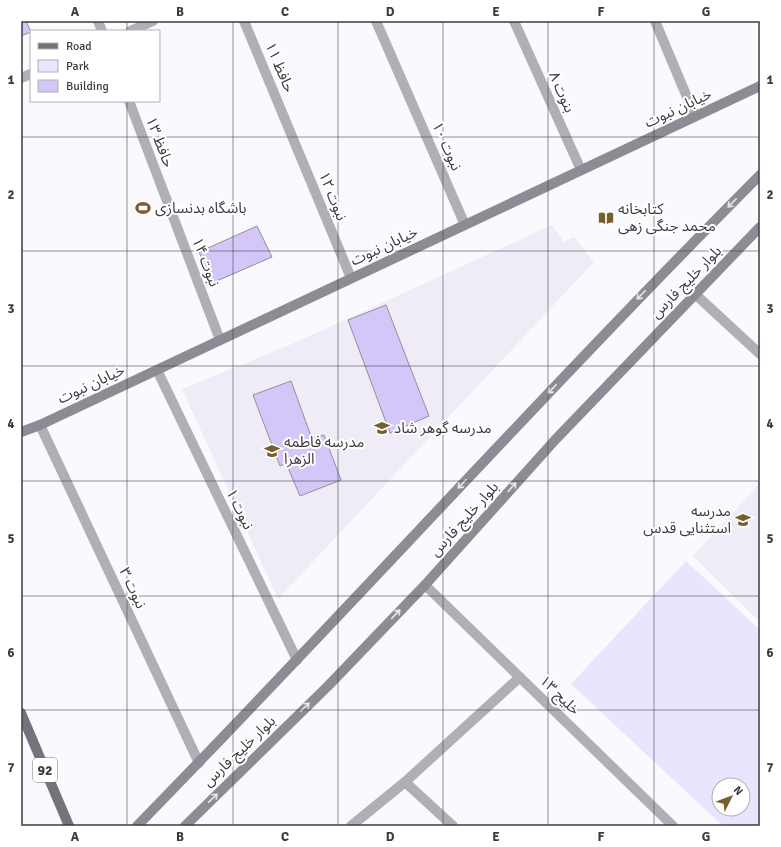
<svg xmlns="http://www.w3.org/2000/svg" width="781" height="847" font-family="Signika,'Noto Sans Arabic',sans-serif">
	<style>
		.built { fill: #efecf8 }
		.green { fill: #ebe4fe; fill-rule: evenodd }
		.building { fill: #d4c6f7; stroke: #928f9b }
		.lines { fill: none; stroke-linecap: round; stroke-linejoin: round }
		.street { stroke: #b1afb5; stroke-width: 10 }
		.secondary { stroke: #8d8b93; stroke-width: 10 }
		.primary { stroke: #74727b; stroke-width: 10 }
		.oneway { stroke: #e8e8e9 }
		.grid { fill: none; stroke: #3c3b40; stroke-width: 1; stroke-opacity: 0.55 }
		.labels { text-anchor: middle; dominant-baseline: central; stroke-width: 4; stroke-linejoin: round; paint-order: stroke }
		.shield { fill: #fff; stroke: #767679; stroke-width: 1 }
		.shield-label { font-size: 14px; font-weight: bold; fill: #3c3b40 }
		.street-label { font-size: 15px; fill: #3c3b40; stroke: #fff }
		.poi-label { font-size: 15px; fill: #3c3b40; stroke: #fff; text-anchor: start }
		.neatline { fill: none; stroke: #3c3b40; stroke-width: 1.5 }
		.grid-label { font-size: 13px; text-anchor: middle; font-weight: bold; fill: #3c3b40 }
	</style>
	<rect width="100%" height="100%" fill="#faf9fe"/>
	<g class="built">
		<path d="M 552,225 L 564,242 L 574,237 L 594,262 L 278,599 L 182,389 L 292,344 Z"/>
		<path d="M 760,483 L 760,622 L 693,556 Z"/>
	</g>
	<path class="green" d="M 686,561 L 760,630 L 760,826 L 723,826 L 571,684 ZM 719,785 L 743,785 L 743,809 L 719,809 Z"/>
	<g class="building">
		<path d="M 21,21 L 26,21 L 31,32 L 21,36 Z"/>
		<path d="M 257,226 L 272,257 L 212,283 L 199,252 Z"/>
		<path d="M 386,305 L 429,416 L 390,433 L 348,320 Z"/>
		<path d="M 291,381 L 312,439 L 324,435 L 341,480 L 300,496 L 286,463 L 280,466 L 253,395 Z"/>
	</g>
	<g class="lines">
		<g class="street">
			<path d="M 98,21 L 102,31"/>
			<path d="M 244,21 L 351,278"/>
			<path d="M 376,21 L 465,225"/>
			<path d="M 514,21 L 581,170"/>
			<path d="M 655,21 L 695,116"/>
			<path d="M 130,31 L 153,21"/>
			<path d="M 21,78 L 31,74"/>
			<path d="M 129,101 L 220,340"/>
			<path d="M 695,294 L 760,354"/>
			<path d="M 157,370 L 297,660"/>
			<path d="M 40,425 L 199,763"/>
			<path d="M 425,585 L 673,826"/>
			<path d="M 405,782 L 453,826"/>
			<path d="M 351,826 L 405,782 L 520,677"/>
		</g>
		<g class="secondary">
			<path d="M 21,432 L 40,425 L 760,86"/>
			<path d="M 137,826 C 347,611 548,388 760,175"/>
			<path d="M 185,826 L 328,686 L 425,585 L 555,440 L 760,227"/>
		</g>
		<path class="primary" d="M 21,713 L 69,826"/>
	</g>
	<defs><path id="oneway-shaft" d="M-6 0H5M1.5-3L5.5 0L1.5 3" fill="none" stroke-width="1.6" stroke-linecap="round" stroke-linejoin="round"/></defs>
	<g class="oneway">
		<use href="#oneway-shaft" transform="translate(732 203) rotate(135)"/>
		<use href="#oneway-shaft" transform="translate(641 295) rotate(134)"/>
		<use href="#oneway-shaft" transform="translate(552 389) rotate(134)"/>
		<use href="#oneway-shaft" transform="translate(462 484) rotate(133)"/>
		<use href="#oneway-shaft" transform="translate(512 487) rotate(-48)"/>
		<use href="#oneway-shaft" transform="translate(396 614) rotate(-46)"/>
		<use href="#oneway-shaft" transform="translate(305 707) rotate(-44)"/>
		<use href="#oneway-shaft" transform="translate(213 798) rotate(-44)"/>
	</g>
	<path class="grid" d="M 127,21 L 127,31M 233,21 L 233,826M 338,21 L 338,826M 443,21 L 443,826M 548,21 L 548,826M 654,21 L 654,826M 127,101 L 127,826M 21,137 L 760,137M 21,251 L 760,251M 21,366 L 760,366M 21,481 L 760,481M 21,596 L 760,596M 21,710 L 760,710"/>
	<defs>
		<g id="stadium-bare" transform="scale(1.2)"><path d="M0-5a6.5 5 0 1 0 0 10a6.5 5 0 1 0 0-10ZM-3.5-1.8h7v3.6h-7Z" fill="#74602f" stroke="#fff" stroke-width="2.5" paint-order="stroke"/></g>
		<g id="library-bare" transform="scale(1.2)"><path d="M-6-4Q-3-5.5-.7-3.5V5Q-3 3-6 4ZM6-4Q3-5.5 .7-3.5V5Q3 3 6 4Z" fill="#74602f" stroke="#fff" stroke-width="2.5" paint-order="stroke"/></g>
		<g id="school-bare" transform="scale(1.2)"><path d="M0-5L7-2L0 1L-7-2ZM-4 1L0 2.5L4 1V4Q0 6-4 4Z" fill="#74602f" stroke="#fff" stroke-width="2.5" paint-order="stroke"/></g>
	</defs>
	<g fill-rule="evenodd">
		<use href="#stadium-bare" x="143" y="208"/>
		<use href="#library-bare" x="606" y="218"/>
		<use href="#school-bare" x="382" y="428"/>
		<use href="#school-bare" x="272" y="451"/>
		<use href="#school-bare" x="743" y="520"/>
	</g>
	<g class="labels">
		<rect class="shield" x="33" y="758" width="24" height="24" rx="3"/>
		<g class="shield-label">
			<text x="45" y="770">92</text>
		</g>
		<g class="street-label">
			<text transform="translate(280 67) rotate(67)">حافظ ۱۱</text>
			<text transform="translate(562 92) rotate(66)">بنوت ۸</text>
			<text transform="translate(678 108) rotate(-25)">خیابان نبوت</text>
			<text transform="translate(160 142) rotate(69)">حافظ ۱۳</text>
			<text transform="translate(447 146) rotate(66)">نبوت ۱۰</text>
			<text transform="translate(333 196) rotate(68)">نبوت ۱۲</text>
			<text transform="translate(384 246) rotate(-25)">خیابان نبوت</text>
			<text transform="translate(206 262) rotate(69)">نبوت ۱۴</text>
			<text transform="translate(686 282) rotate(-46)">بلوار خلیج فارس</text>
			<text transform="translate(91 384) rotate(-25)">خیابان نبوت</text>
			<text transform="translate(240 509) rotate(64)">نبوت ۱</text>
			<text transform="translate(464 519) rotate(-48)">بلوار خلیج فارس</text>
			<text transform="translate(133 588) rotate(65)">نبوت ۳</text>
			<text transform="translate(560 695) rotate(44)">خلیج ۱۳</text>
			<text transform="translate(239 751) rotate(-44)">بلوار خلیج فارس</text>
		</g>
		<g class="poi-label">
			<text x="155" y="208">باشگاه بدنسازی</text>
			<text x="618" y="209">کتابخانه<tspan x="618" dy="17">محمد جنگی زهی</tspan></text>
			<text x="394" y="428">مدرسه گوهر شاد</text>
			<text x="284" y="442">مدرسه فاطمه<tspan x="284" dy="17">الزهرا</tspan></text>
			<text x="731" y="511" text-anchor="end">مدرسه<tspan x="731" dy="17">استثنایی قدس</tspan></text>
		</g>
	</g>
	<rect width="781" height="847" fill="none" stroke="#ffffff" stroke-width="44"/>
	<rect x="30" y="30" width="130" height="72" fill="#ffffff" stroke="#b1b1b3"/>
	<rect x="38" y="43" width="20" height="6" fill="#74727b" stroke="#b1b1b3"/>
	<text x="66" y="50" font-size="12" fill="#3c3b40">Road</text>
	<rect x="38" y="60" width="20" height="12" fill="#ebe4fe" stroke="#b1b1b3"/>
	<text x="66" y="70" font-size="12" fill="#3c3b40">Park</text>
	<rect x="38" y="80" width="20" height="12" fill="#d4c6f7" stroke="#b1b1b3"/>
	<text x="66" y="90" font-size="12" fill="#3c3b40">Building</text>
	<g transform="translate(731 797) rotate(48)"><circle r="19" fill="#ffffff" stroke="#b1b1b3"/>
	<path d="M0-3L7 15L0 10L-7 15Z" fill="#74602f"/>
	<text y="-6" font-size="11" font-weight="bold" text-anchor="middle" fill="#3c3b40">N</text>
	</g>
	<rect x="22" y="22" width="737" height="803" class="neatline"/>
	<g class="grid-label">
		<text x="75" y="16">A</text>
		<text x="180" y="16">B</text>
		<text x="285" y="16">C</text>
		<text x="390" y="16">D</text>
		<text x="496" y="16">E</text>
		<text x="601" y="16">F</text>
		<text x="706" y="16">G</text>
		<text x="11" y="84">1</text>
		<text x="770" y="84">1</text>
		<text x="11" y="199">2</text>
		<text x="770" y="199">2</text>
		<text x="11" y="313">3</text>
		<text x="770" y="313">3</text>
		<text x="11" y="428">4</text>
		<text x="770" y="428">4</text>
		<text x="11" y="543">5</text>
		<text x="770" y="543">5</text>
		<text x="11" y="657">6</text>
		<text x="770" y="657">6</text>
		<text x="11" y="772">7</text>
		<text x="770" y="772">7</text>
		<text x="75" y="841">A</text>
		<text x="180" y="841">B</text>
		<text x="285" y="841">C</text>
		<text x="390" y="841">D</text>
		<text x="496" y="841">E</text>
		<text x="601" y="841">F</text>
		<text x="706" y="841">G</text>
	</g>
</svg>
